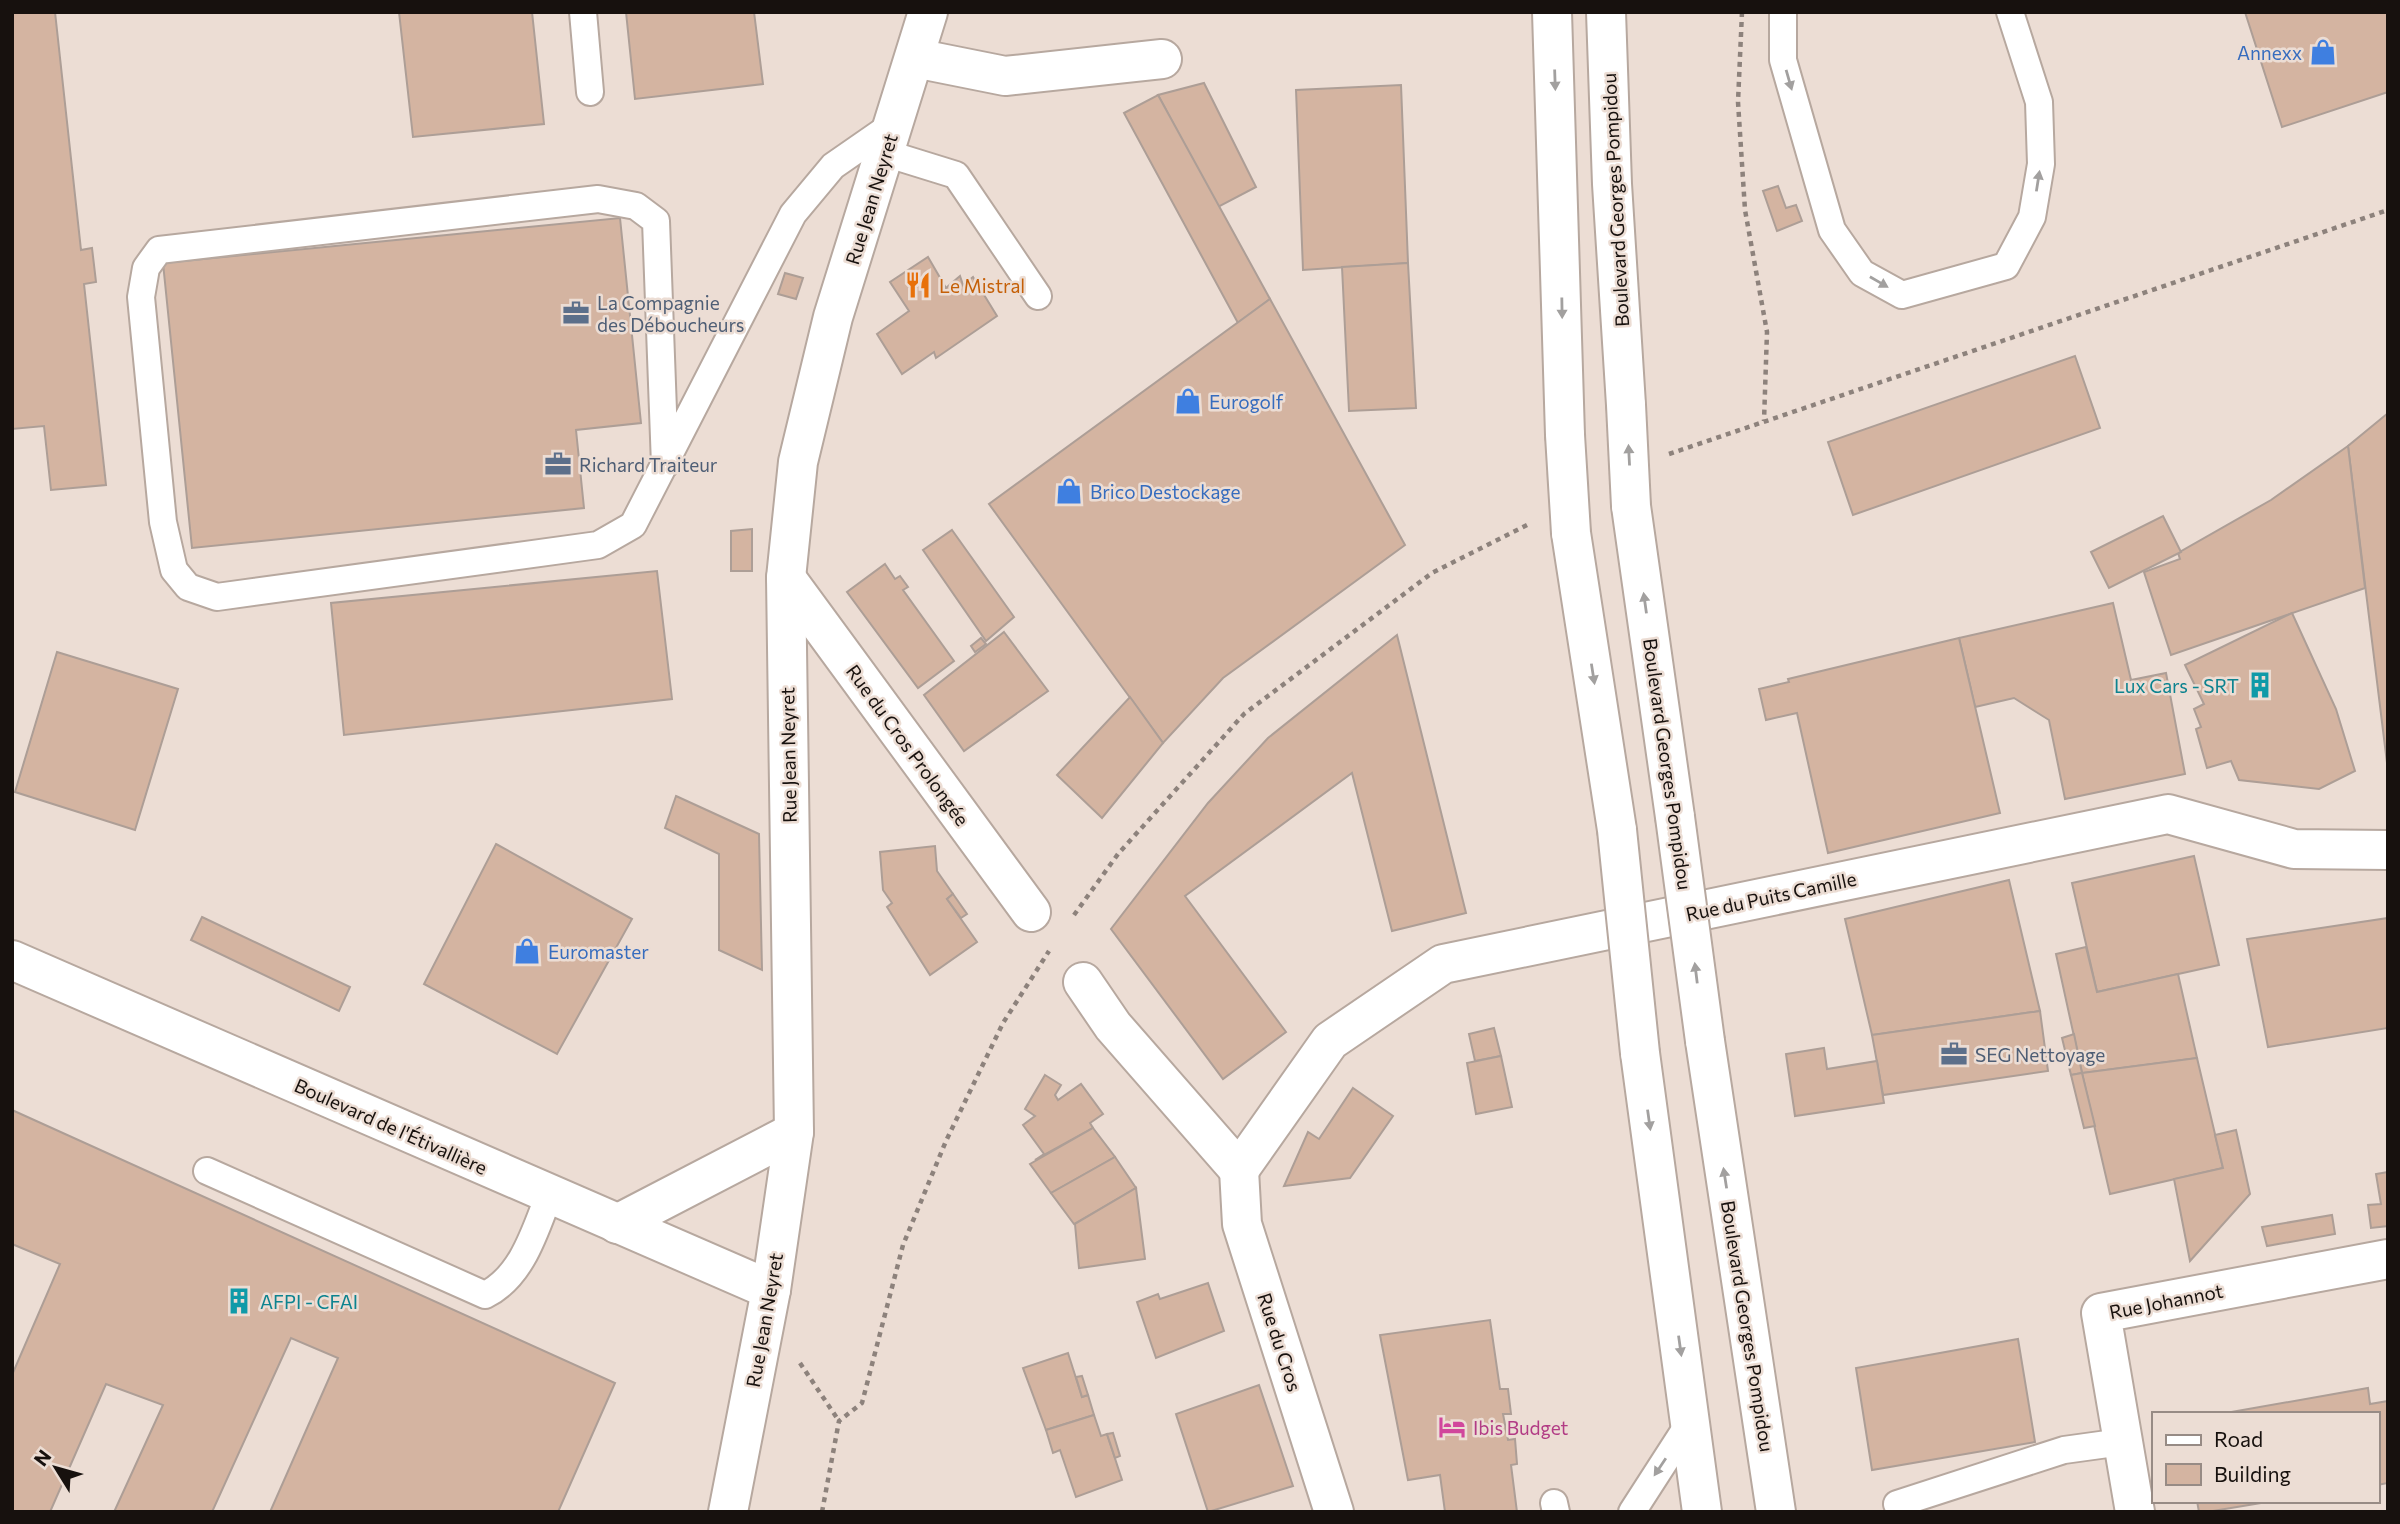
<svg xmlns="http://www.w3.org/2000/svg" width="2400" height="1524" font-family="Commissioner,sans-serif">
	<style>
		.building { fill: #d4b4a1; stroke: #ad9e96; stroke-width: 2 }
		.lines { fill: none; stroke-linecap: round; stroke-linejoin: round }
		.lane-casing { stroke: #b7a89f; stroke-width: 30 }
		.street-casing { stroke: #b7a89f; stroke-width: 42 }
		.secondary-casing { stroke: #b7a89f; stroke-width: 42 }
		.path { stroke: #8d827c; stroke-width: 4.5; stroke-dasharray: 5 5; stroke-linecap: butt }
		.lane { stroke: #fff; stroke-width: 26 }
		.street { stroke: #fff; stroke-width: 38 }
		.secondary { stroke: #fff; stroke-width: 38 }
		.secondary-bridge-casing { stroke: #b7a89f; stroke-width: 42; stroke-linecap: butt }
		.secondary-bridge { stroke: #fff; stroke-width: 38 }
		.oneway { fill: #a2a09f }
		.labels { text-anchor: middle; dominant-baseline: central; stroke-width: 5; stroke-linejoin: round; paint-order: stroke }
		.shop-label { font-size: 19px; fill: #366cbe; stroke: #ecddd4; text-anchor: start }
		.street-label { font-size: 19px; fill: #17110e; stroke: #ecddd4 }
		.food-label { font-size: 19px; fill: #c56008; stroke: #ecddd4; text-anchor: start }
		.service-label { font-size: 19px; fill: #4e5e75; stroke: #ecddd4; text-anchor: start }
		.culture-label { font-size: 19px; fill: #0d838f; stroke: #ecddd4; text-anchor: end }
		.hotel-label { font-size: 19px; fill: #b23c85; stroke: #ecddd4; text-anchor: start }
	</style>
	<rect width="100%" height="100%" fill="#ecddd4"/>
	<g class="building">
		<path d="M 12,12 L 55,12 L 81,250 L 92,248 L 96,282 L 84,284 L 106,485 L 51,490 L 44,426 L 12,429 Z"/>
		<path d="M 399,12 L 532,12 L 544,124 L 413,137 Z"/>
		<path d="M 626,12 L 754,12 L 763,84 L 635,99 Z"/>
		<path d="M 2245,12 L 2388,12 L 2388,92 L 2282,127 Z"/>
		<path d="M 1204,83 L 1256,187 L 1218,207 L 1158,95 Z"/>
		<path d="M 1401,85 L 1408,263 L 1303,270 L 1296,90 Z"/>
		<path d="M 1158,95 L 1270,299 L 1238,323 L 1124,113 Z"/>
		<path d="M 1778,186 L 1786,208 L 1796,205 L 1802,221 L 1777,231 L 1763,191 Z"/>
		<path d="M 620,218 L 641,423 L 576,430 L 584,508 L 192,548 L 163,263 Z"/>
		<path d="M 928,257 L 946,288 L 960,276 L 963,285 L 973,277 L 997,316 L 936,358 L 934,352 L 902,374 L 877,334 L 909,311 L 890,282 Z"/>
		<path d="M 1408,263 L 1416,408 L 1349,411 L 1342,267 Z"/>
		<path d="M 785,273 L 803,278 L 796,299 L 778,294 Z"/>
		<path d="M 1270,299 L 1405,545 L 1223,678 L 1163,743 L 989,504 Z"/>
		<path d="M 2075,356 L 2100,428 L 1853,515 L 1828,442 Z"/>
		<path d="M 2388,413 L 2388,771 L 2348,446 Z"/>
		<path d="M 2348,446 L 2365,588 L 2171,655 L 2144,572 L 2180,559 L 2178,553 L 2271,500 Z"/>
		<path d="M 2163,516 L 2181,552 L 2109,588 L 2091,552 Z"/>
		<path d="M 752,529 L 752,571 L 731,571 L 731,531 Z"/>
		<path d="M 952,530 L 1014,617 L 986,641 L 923,550 Z"/>
		<path d="M 885,564 L 895,579 L 900,576 L 908,587 L 903,590 L 954,661 L 918,688 L 847,592 Z"/>
		<path d="M 657,571 L 672,699 L 344,735 L 331,603 Z"/>
		<path d="M 2113,603 L 2131,680 L 2166,673 L 2185,774 L 2065,799 L 2049,720 L 2014,698 L 1975,707 L 1959,638 Z"/>
		<path d="M 2292,613 L 2336,709 L 2355,771 L 2319,789 L 2239,780 L 2231,761 L 2207,768 L 2196,729 L 2201,727 L 2194,709 L 2204,704 L 2185,665 Z"/>
		<path d="M 1004,632 L 1048,691 L 964,751 L 924,695 Z"/>
		<path d="M 1397,635 L 1466,913 L 1392,931 L 1352,773 L 1185,896 L 1286,1032 L 1223,1079 L 1111,929 L 1208,803 L 1268,738 Z"/>
		<path d="M 981,638 L 986,644 L 975,652 L 971,646 Z"/>
		<path d="M 1959,638 L 2000,813 L 1828,853 L 1797,713 L 1766,720 L 1759,689 L 1789,682 L 1788,679 Z"/>
		<path d="M 57,652 L 178,689 L 135,830 L 15,792 Z"/>
		<path d="M 1130,697 L 1163,743 L 1102,818 L 1057,775 Z"/>
		<path d="M 676,796 L 759,834 L 762,970 L 719,950 L 719,854 L 665,828 Z"/>
		<path d="M 496,844 L 632,919 L 557,1054 L 424,984 Z"/>
		<path d="M 935,846 L 937,871 L 953,894 L 947,899 L 977,942 L 930,975 L 887,907 L 892,903 L 883,890 L 880,852 Z"/>
		<path d="M 2194,856 L 2219,965 L 2097,992 L 2072,883 Z"/>
		<path d="M 2009,880 L 2040,1011 L 1872,1035 L 1845,919 Z"/>
		<path d="M 953,894 L 967,914 L 961,918 L 947,899 Z"/>
		<path d="M 202,917 L 350,987 L 339,1011 L 191,940 Z"/>
		<path d="M 2388,918 L 2388,1028 L 2268,1047 L 2247,939 Z"/>
		<path d="M 2086,947 L 2097,992 L 2178,974 L 2197,1058 L 2082,1073 L 2056,954 Z"/>
		<path d="M 2040,1011 L 2048,1071 L 1883,1095 L 1872,1035 Z"/>
		<path d="M 1494,1028 L 1501,1056 L 1475,1061 L 1469,1034 Z"/>
		<path d="M 2074,1034 L 2082,1073 L 2071,1075 L 2062,1038 Z"/>
		<path d="M 1824,1048 L 1827,1069 L 1877,1061 L 1884,1103 L 1795,1116 L 1786,1054 Z"/>
		<path d="M 1501,1056 L 1512,1107 L 1476,1114 L 1467,1063 Z"/>
		<path d="M 2197,1058 L 2223,1168 L 2110,1194 L 2082,1073 Z"/>
		<path d="M 2082,1073 L 2095,1126 L 2084,1128 L 2071,1075 Z"/>
		<path d="M 1045,1075 L 1061,1085 L 1055,1095 L 1058,1100 L 1081,1084 L 1103,1114 L 1090,1123 L 1093,1128 L 1035,1160 L 1044,1154 L 1023,1125 L 1035,1116 L 1025,1109 Z"/>
		<path d="M 1353,1088 L 1393,1116 L 1350,1178 L 1284,1186 L 1308,1132 L 1319,1139 Z"/>
		<path d="M 12,1110 L 615,1383 L 558,1512 L 270,1512 L 338,1358 L 291,1338 L 212,1512 L 114,1512 L 163,1405 L 106,1384 L 50,1512 L 12,1512 L 12,1375 L 60,1264 L 12,1244 Z"/>
		<path d="M 1093,1128 L 1115,1157 L 1051,1193 L 1030,1164 Z"/>
		<path d="M 2236,1130 L 2250,1194 L 2190,1261 L 2174,1179 L 2223,1168 L 2215,1135 Z"/>
		<path d="M 1115,1157 L 1136,1188 L 1074,1224 L 1051,1193 Z"/>
		<path d="M 2388,1172 L 2388,1226 L 2371,1228 L 2368,1205 L 2381,1204 L 2376,1174 Z"/>
		<path d="M 1136,1188 L 1145,1259 L 1079,1268 L 1075,1224 Z"/>
		<path d="M 2332,1215 L 2335,1234 L 2267,1246 L 2262,1227 Z"/>
		<path d="M 1208,1283 L 1224,1331 L 1156,1358 L 1137,1302 L 1158,1294 L 1160,1299 Z"/>
		<path d="M 1490,1320 L 1500,1389 L 1508,1389 L 1511,1414 L 1503,1414 L 1508,1440 L 1515,1439 L 1517,1464 L 1511,1465 L 1517,1512 L 1445,1512 L 1440,1475 L 1408,1480 L 1380,1335 Z"/>
		<path d="M 2018,1339 L 2035,1442 L 1872,1470 L 1856,1368 Z"/>
		<path d="M 1068,1353 L 1082,1397 L 1088,1395 L 1094,1415 L 1046,1430 L 1023,1368 Z"/>
		<path d="M 1082,1376 L 1088,1395 L 1082,1397 L 1076,1377 Z"/>
		<path d="M 1259,1385 L 1293,1486 L 1208,1512 L 1176,1414 Z"/>
		<path d="M 2368,1388 L 2370,1404 L 2388,1401 L 2388,1483 L 2377,1485 L 2377,1414 L 2220,1414 Z"/>
		<path d="M 1094,1415 L 1101,1436 L 1107,1434 L 1122,1480 L 1076,1497 L 1060,1450 L 1053,1453 L 1046,1430 Z"/>
		<path d="M 1113,1433 L 1120,1456 L 1115,1458 L 1107,1434 Z"/>
		<path d="M 2197,1501 L 2273,1501 L 2207,1512 L 2199,1512 Z"/>
	</g>
	<g class="lines">
		<g class="lane-casing">
			<g id="lane">
				<path d="M 583,12 L 590,92"/>
				<path d="M 1783,12 L 1783,60 L 1832,230 L 1862,273 L 1902,295 L 2006,266 L 2032,217 L 2041,164 L 2039,102 L 2010,12"/>
				<path d="M 885,153 L 956,175 L 1038,296"/>
				<path d="M 665,465 L 656,221 L 636,206 L 598,199 L 159,250 L 146,268 L 141,297 L 163,522 L 174,570 L 188,587 L 217,597 L 598,545 L 633,525 L 793,214 L 833,166 L 895,123"/>
				<path d="M 207,1171 L 485,1295 C 522,1277 535,1231 549,1195"/>
				<path d="M 1554,1503 L 1556,1512"/>
				<path d="M 1897,1504 L 2064,1450 L 2122,1442"/>
				<path d="M 1632,1512 L 1690,1422"/>
			</g>
		</g>
		<g class="street-casing">
			<g id="street">
				<path d="M 915,58 L 1005,76 L 1162,59"/>
				<path d="M 786,578 L 1031,912"/>
				<path d="M 12,960 L 771,1290"/>
				<path d="M 1083,982 L 1113,1026 L 1239,1170"/>
				<path d="M 1239,1170 L 1330,1041 L 1443,964 L 2168,814 L 2294,849 L 2388,850"/>
				<path d="M 1239,1170 L 1242,1224 L 1334,1512"/>
				<path d="M 617,1224 L 794,1132"/>
				<path d="M 728,1512 L 771,1290 L 794,1132 L 786,578 L 798,462 L 833,317 L 928,12"/>
				<path d="M 2135,1512 L 2101,1313 L 2388,1259"/>
			</g>
		</g>
		<g class="secondary-casing">
			<g id="secondary">
				<path d="M 1552,12 L 1565,435"/>
				<path d="M 1606,12 L 1612,184 L 1626,405"/>
				<path d="M 1631,506 L 1675,817"/>
				<path d="M 1571,533 L 1617,830"/>
				<path d="M 1705,1041 L 1776,1512"/>
				<path d="M 1640,1053 L 1702,1512"/>
			</g>
		</g>
		<g class="path">
			<path d="M 1742,12 L 1738,102 L 1745,210 L 1767,332 L 1764,421"/>
			<path d="M 1669,454 L 2388,210"/>
			<path d="M 1074,915 L 1118,854 L 1244,714 L 1432,573 L 1529,524"/>
			<path d="M 800,1363 L 839,1421"/>
			<path d="M 822,1512 L 839,1421 L 862,1403 L 903,1245 L 946,1141 L 1003,1023 L 1049,951"/>
		</g>
		<use href="#lane" class="lane"/>
		<use href="#street" class="street"/>
		<use href="#secondary" class="secondary"/>
		<g class="secondary-bridge-casing">
			<g id="secondary-bridge">
				<path d="M 1626,405 L 1631,506"/>
				<path d="M 1565,435 L 1571,533"/>
				<path d="M 1675,817 L 1705,1041"/>
				<path d="M 1617,830 L 1640,1053"/>
			</g>
		</g>
		<use href="#secondary-bridge" class="secondary-bridge"/>
	</g>
	<defs><path id="oneway-solid" d="M-6-.8H1V-3.2L6.5 0L1 3.2V.8H-6Z" transform="scale(1.75)"/></defs>
	<g class="oneway">
		<use href="#oneway-solid" transform="translate(1555 80) rotate(88)"/>
		<use href="#oneway-solid" transform="translate(1789 80) rotate(74)"/>
		<use href="#oneway-solid" transform="translate(2038 181) rotate(-81)"/>
		<use href="#oneway-solid" transform="translate(1879 282) rotate(30)"/>
		<use href="#oneway-solid" transform="translate(1562 308) rotate(89)"/>
		<use href="#oneway-solid" transform="translate(1629 455) rotate(-93)"/>
		<use href="#oneway-solid" transform="translate(1645 603) rotate(-98)"/>
		<use href="#oneway-solid" transform="translate(1593 674) rotate(81)"/>
		<use href="#oneway-solid" transform="translate(1696 973) rotate(-97)"/>
		<use href="#oneway-solid" transform="translate(1649 1120) rotate(82)"/>
		<use href="#oneway-solid" transform="translate(1725 1178) rotate(-99)"/>
		<use href="#oneway-solid" transform="translate(1680 1346) rotate(82)"/>
		<use href="#oneway-solid" transform="translate(1660 1467) rotate(124)"/>
	</g>
	<defs>
		<g id="shop-bare" transform="scale(2.1)"><path d="M-5-2.5h2.3a2.7 3.5 0 0 1 5.4 0H5L5.5 6h-11ZM-1.5-2.5h3a1.5 2.3 0 0 0-3 0Z" fill="#3f7fe0" stroke="#ecddd4" stroke-width="2.5" paint-order="stroke"/></g>
		<g id="restaurant-bare" transform="scale(2.1)"><path d="M-5-6h1v4h1v-4h1v4h1v-4h1v5L-1.5 .5V6h-2V.5L-5-1ZM5-6V6H3V1.5H1.5Q1.5-4 5-6Z" fill="#e8710a" stroke="#ecddd4" stroke-width="2.5" paint-order="stroke"/></g>
		<g id="office-bare" transform="scale(2.1)"><path d="M-6-3h4V-5.5h4V-3h4V5H-6ZM-1-4.5V-3h2v-1.5ZM-6 0V1H6V0Z" fill="#5c6f8a" stroke="#ecddd4" stroke-width="2.5" paint-order="stroke"/></g>
		<g id="building-bare" transform="scale(2.1)"><path d="M-4-6H4V6H1V3H-1V6H-4ZM-2.5-4.3h1.7v1.8h-1.7ZM.8-4.3h1.7v1.8H.8ZM-2.5-1h1.7V.8h-1.7ZM.8-1h1.7V.8H.8Z" fill="#0f9aa8" stroke="#ecddd4" stroke-width="2.5" paint-order="stroke"/></g>
		<g id="hotel-bare" transform="scale(2.1)"><path d="M-6-4.5h1.5V1H6V5H4.5V3h-9V5H-6ZM-4 0a1.8 1.8 0 1 1 3.6 0ZM.5 0V-2.5h3Q6-2.5 6 0Z" fill="#d1479c" stroke="#ecddd4" stroke-width="2.5" paint-order="stroke"/></g>
	</defs>
	<g fill-rule="evenodd">
		<use href="#shop-bare" x="2323" y="52"/>
		<use href="#restaurant-bare" x="918" y="285"/>
		<use href="#office-bare" x="576" y="313"/>
		<use href="#shop-bare" x="1188" y="401"/>
		<use href="#office-bare" x="558" y="464"/>
		<use href="#shop-bare" x="1069" y="491"/>
		<use href="#building-bare" x="2260" y="685"/>
		<use href="#shop-bare" x="527" y="951"/>
		<use href="#office-bare" x="1954" y="1054"/>
		<use href="#building-bare" x="239" y="1301"/>
		<use href="#hotel-bare" x="1452" y="1427"/>
	</g>
	<g class="labels">
		<g class="shop-label">
			<text x="2302" y="52" text-anchor="end">Annexx</text>
			<text x="1209" y="401">Eurogolf</text>
			<text x="1090" y="491">Brico Destockage</text>
			<text x="548" y="951">Euromaster</text>
		</g>
		<g class="street-label">
			<text transform="translate(871 199) rotate(-73)">Rue Jean Neyret</text>
			<text transform="translate(1615 200) rotate(-93)">Boulevard Georges Pompidou</text>
			<text transform="translate(908 745) rotate(54)">Rue du Cros Prolongée</text>
			<text transform="translate(788 755) rotate(-91)">Rue Jean Neyret</text>
			<text transform="translate(1668 764) rotate(82)">Boulevard Georges Pompidou</text>
			<text transform="translate(1771 896) rotate(-12)">Rue du Puits Camille</text>
			<text transform="translate(391 1126) rotate(24)">Boulevard de l'Étivallière</text>
			<text transform="translate(2166 1301) rotate(-11)">Rue Johannot</text>
			<text transform="translate(764 1320) rotate(-80)">Rue Jean Neyret</text>
			<text transform="translate(1748 1326) rotate(81)">Boulevard Georges Pompidou</text>
			<text transform="translate(1280 1342) rotate(72)">Rue du Cros</text>
		</g>
		<g class="food-label">
			<text x="939" y="285">Le Mistral</text>
		</g>
		<g class="service-label">
			<text x="597" y="302">La Compagnie<tspan x="597" dy="22">des Déboucheurs</tspan></text>
			<text x="579" y="464">Richard Traiteur</text>
			<text x="1975" y="1054">SEG Nettoyage</text>
		</g>
		<g class="culture-label">
			<text x="2239" y="685">Lux Cars - SRT</text>
			<text x="260" y="1301" text-anchor="start">AFPI - CFAI</text>
		</g>
		<g class="hotel-label">
			<text x="1473" y="1427">Ibis Budget</text>
		</g>
	</g>
	<rect width="2400" height="1524" fill="none" stroke="#17110e" stroke-width="28"/>
	<rect x="2152" y="1412" width="228" height="91" fill="#ecddd4" stroke="#978b85" stroke-width="2"/>
	<rect x="2166" y="1435" width="35" height="10" fill="#ffffff" stroke="#978b85" stroke-width="2"/>
	<text x="2214" y="1447" font-size="21" fill="#17110e">Road</text>
	<rect x="2166" y="1464" width="35" height="21" fill="#d4b4a1" stroke="#978b85" stroke-width="2"/>
	<text x="2214" y="1482" font-size="21" fill="#17110e">Building</text>
	<g transform="translate(56 1468) rotate(307)" stroke="#ecddd4" stroke-width="5" paint-order="stroke">
	<path d="M0-5L12 26L0 18L-12 26Z" fill="#17110e"/>
	<text y="-10" font-size="19" font-weight="bold" text-anchor="middle" fill="#17110e">N</text>
	</g>
</svg>
